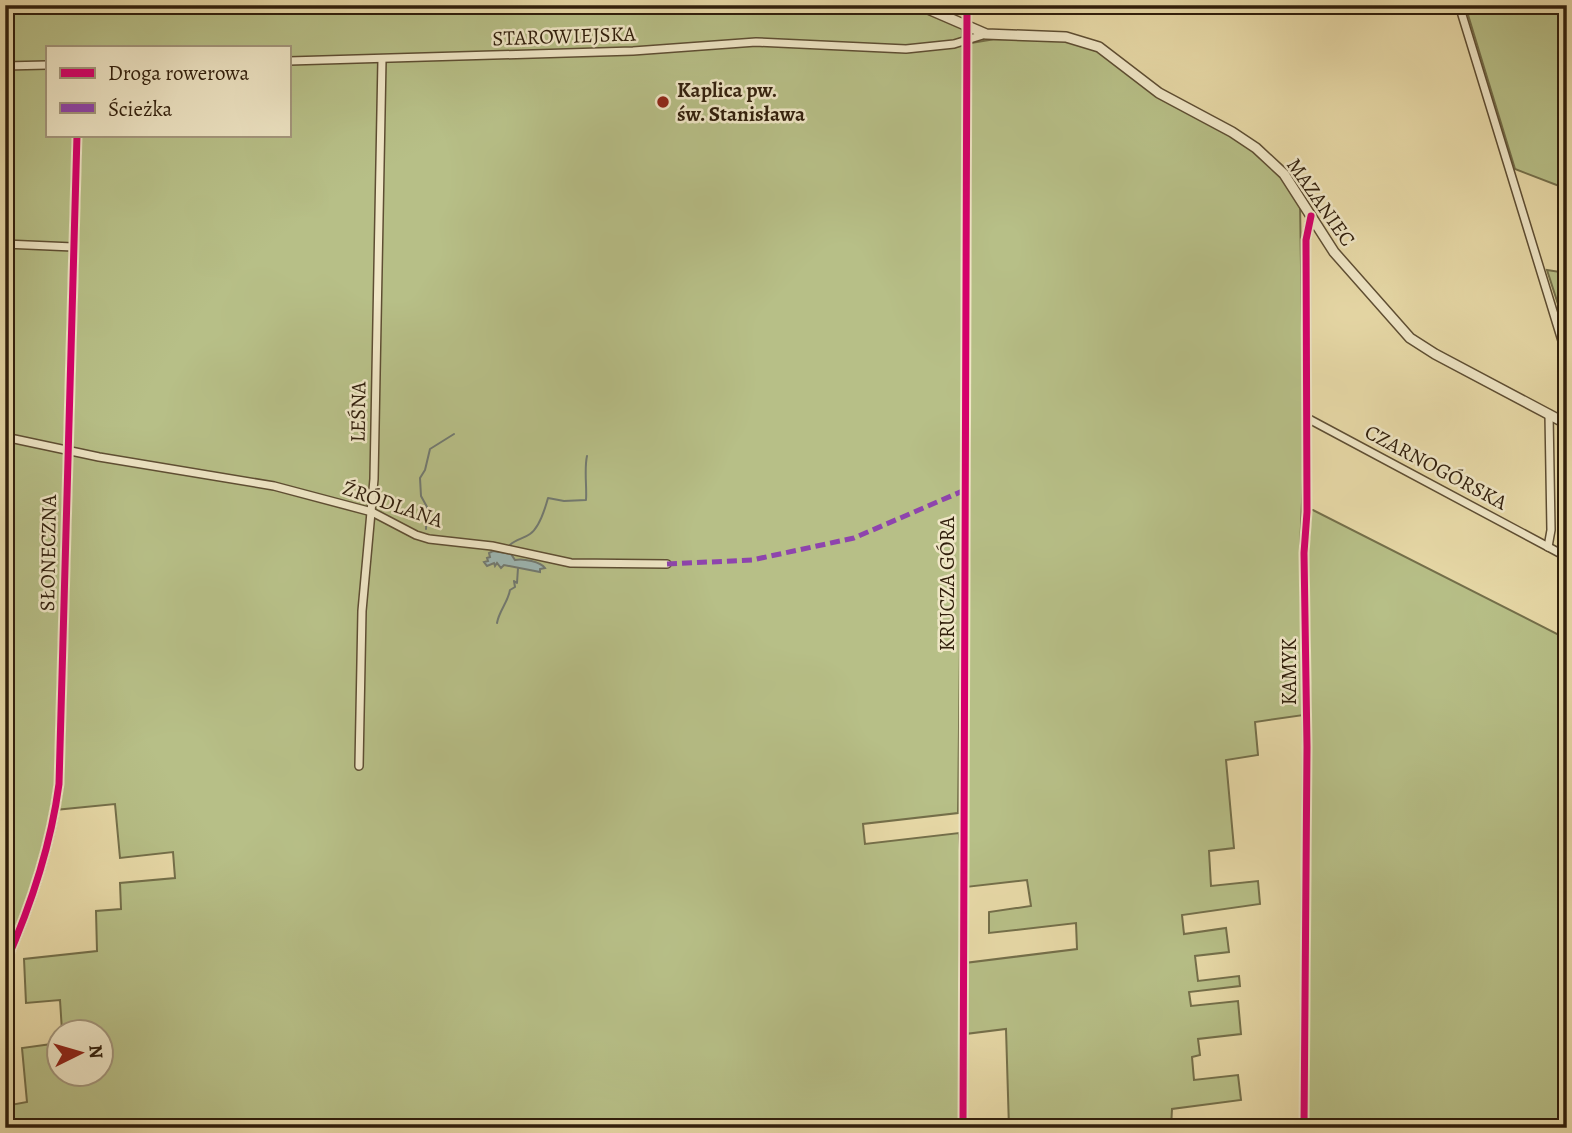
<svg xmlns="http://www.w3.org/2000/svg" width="1572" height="1133" font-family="Alegreya,serif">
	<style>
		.green { fill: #b7bf87; stroke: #746f4a; stroke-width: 2; fill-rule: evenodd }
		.water { fill: #9db7b4; stroke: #727a71; stroke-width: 2 }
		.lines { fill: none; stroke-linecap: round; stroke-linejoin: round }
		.stream { stroke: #727a71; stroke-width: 2 }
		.minor-casing { stroke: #5e4e33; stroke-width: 10 }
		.tertiary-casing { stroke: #5e4e33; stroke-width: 12 }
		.minor { stroke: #efe6c6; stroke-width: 7 }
		.tertiary { stroke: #efe6c6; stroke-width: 9 }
		.quiet { stroke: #8e44ad; stroke-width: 5; stroke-dasharray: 10 5; stroke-linecap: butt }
		.cycleway-casing { stroke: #efe6c6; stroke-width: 11 }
		.cycleway { stroke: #d6006c; stroke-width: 7 }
		.poi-dot { fill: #8f2418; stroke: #efe6c6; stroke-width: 2.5 }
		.labels { text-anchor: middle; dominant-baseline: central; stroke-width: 5; stroke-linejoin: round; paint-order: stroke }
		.street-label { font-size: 21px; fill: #311f0c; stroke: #efe6c6 }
		.poi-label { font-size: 21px; font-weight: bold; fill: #311f0c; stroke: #efe6c6; text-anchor: start }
	</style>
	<rect width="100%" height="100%" fill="#e7d9a7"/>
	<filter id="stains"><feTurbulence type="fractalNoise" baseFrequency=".00286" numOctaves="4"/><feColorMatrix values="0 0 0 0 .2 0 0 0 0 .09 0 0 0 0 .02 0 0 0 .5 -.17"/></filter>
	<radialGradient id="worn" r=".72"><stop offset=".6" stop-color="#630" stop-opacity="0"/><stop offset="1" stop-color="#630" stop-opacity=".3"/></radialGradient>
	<g class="green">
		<path d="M 5,5 L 907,5 L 962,28 L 963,47 L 967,58 L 958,813 L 863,824 L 865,844 L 959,833 L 962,885 L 960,1128 L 5,1128 L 5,1106 L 27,1102 L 22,1048 L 59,1043 L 60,1074 L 102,1074 L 102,1032 L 62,1031 L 60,1000 L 26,1003 L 24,959 L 97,951 L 96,911 L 121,909 L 120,883 L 175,878 L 173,852 L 120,858 L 115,804 L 55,810 L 34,891 L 5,974 ZM 47,47 L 289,47 L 289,135 L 47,135 Z"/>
		<path d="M 1465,5 L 1567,5 L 1567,189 L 1515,169 Z"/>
		<path d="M 995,39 L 1063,40 L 1099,49 L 1256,151 L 1278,174 L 1300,203 L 1304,455 L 1300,550 L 1304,617 L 1304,715 L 1255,722 L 1258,755 L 1226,760 L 1234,848 L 1209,851 L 1211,886 L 1258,881 L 1260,904 L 1182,915 L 1184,934 L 1226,928 L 1229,952 L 1195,956 L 1198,981 L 1239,976 L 1240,986 L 1189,992 L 1191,1006 L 1238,1001 L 1241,1034 L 1198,1039 L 1200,1055 L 1192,1057 L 1194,1080 L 1238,1075 L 1241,1100 L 1172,1109 L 1171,1128 L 1009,1128 L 1006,1029 L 965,1034 L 965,963 L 1077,949 L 1076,923 L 989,933 L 989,912 L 1031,906 L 1027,880 L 966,887 L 971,43 Z"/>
		<path d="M 1547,270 L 1567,273 L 1567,332 Z"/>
		<path d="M 1309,510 L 1313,510 L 1567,639 L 1567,1128 L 1307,1128 L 1309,622 L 1306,553 Z"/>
	</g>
	<path class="water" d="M 493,551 L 511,554 L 515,560 C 523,558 541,562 545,568 L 540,569 L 540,572 L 504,565 L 501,568 L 497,563 L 495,566 L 494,563 L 487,566 L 484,562 L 488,561 L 487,558 L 490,557 L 489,553 Z"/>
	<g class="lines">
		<g class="stream">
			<path d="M 426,529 L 427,507 L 421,496 L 420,478 L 425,470 L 430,449 L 454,434"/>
			<path d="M 510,545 C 516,539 523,539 530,534 C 539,528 545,509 548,498 L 564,501 L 586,500 C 587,487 584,469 587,456"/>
			<path d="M 497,623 C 499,611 508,602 510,590 L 515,587 L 514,581 L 517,583 L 518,568"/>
		</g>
		<g class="minor-casing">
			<g id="minor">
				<path d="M 1459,5 L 1567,357"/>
				<path d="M 289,61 L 633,51 L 756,42 L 906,49 L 954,44 L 986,34"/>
				<path d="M 5,66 L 47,65"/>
				<path d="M 5,244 L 73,247"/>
				<path d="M 1307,418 L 1567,557"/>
				<path d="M 5,437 L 99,457 L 274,486 L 372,512 L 416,535 L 429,539 L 492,546 L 571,563 L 667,564"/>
				<path d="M 1548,547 L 1551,530 L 1549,414"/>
				<path d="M 359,766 L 362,611 L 374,479 L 382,59"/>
				<path d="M 5,964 C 30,908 51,844 59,784 L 77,135"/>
				<path d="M 963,1128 L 967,5"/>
				<path d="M 1304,1128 L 1307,747 L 1304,553 L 1307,512 L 1306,240 L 1311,216"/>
			</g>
		</g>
		<g class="tertiary-casing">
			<path id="tertiary" d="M 919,5 L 986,34 L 1066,37 L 1099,47 L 1159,93 L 1232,132 L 1256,148 L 1284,174 L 1334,252 L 1410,338 L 1435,354 L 1567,424"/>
		</g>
		<use href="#minor" class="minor"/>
		<use href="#tertiary" class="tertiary"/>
		<path class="quiet" d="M 667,564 L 752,560 L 854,538 L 965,490"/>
		<g class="cycleway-casing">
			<g id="cycleway">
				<path d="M 5,964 C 30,908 51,844 59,784 L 77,135"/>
				<path d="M 963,1128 L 967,5"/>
				<path d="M 1304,1128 L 1307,747 L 1304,553 L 1307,512 L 1306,240 L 1311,216"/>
			</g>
		</g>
		<use href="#cycleway" class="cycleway"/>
	</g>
	<circle class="poi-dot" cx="663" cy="102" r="7"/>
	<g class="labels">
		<g class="street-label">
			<text transform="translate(564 36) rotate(-2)">STAROWIEJSKA</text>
			<text transform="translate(1321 202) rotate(55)">MAZANIEC</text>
			<text transform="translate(358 412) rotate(-89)">LEŚNA</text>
			<text transform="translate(1436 467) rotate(28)">CZARNOGÓRSKA</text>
			<text transform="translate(393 504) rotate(19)">ŹRÓDLANA</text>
			<text transform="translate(48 553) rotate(-89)">SŁONECZNA</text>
			<text transform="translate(947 584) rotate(-90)">KRUCZA GÓRA</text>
			<text transform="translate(1289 672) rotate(-90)">KAMYK</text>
		</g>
		<g class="poi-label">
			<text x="677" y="90">Kaplica pw.<tspan x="677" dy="24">św. Stanisława</tspan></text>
		</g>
	</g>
	<rect width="1572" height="1133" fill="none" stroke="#e7d9a7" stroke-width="28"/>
	<rect x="7" y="7" width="1558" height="1119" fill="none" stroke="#311f0c" stroke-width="3.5"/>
	<rect x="14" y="14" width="1544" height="1105" fill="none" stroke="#311f0c" stroke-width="2"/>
	<rect x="46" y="46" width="245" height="91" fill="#efe6c6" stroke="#a3967c" stroke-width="2"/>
	<rect x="60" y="68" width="35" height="10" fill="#d6006c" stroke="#a3967c" stroke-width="2"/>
	<text x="108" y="80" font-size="21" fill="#311f0c">Droga rowerowa</text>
	<rect x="60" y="103" width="35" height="10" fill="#8e44ad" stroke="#a3967c" stroke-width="2"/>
	<text x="108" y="116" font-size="21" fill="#311f0c">Ścieżka</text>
	<g transform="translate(80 1053) rotate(85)"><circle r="33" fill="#efe6c6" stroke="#a3967c" stroke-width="2"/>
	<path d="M0-5L12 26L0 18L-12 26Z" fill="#8f2418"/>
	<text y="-10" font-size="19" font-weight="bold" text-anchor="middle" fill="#311f0c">N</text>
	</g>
	<rect width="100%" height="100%" filter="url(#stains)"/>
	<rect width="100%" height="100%" fill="url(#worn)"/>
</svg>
